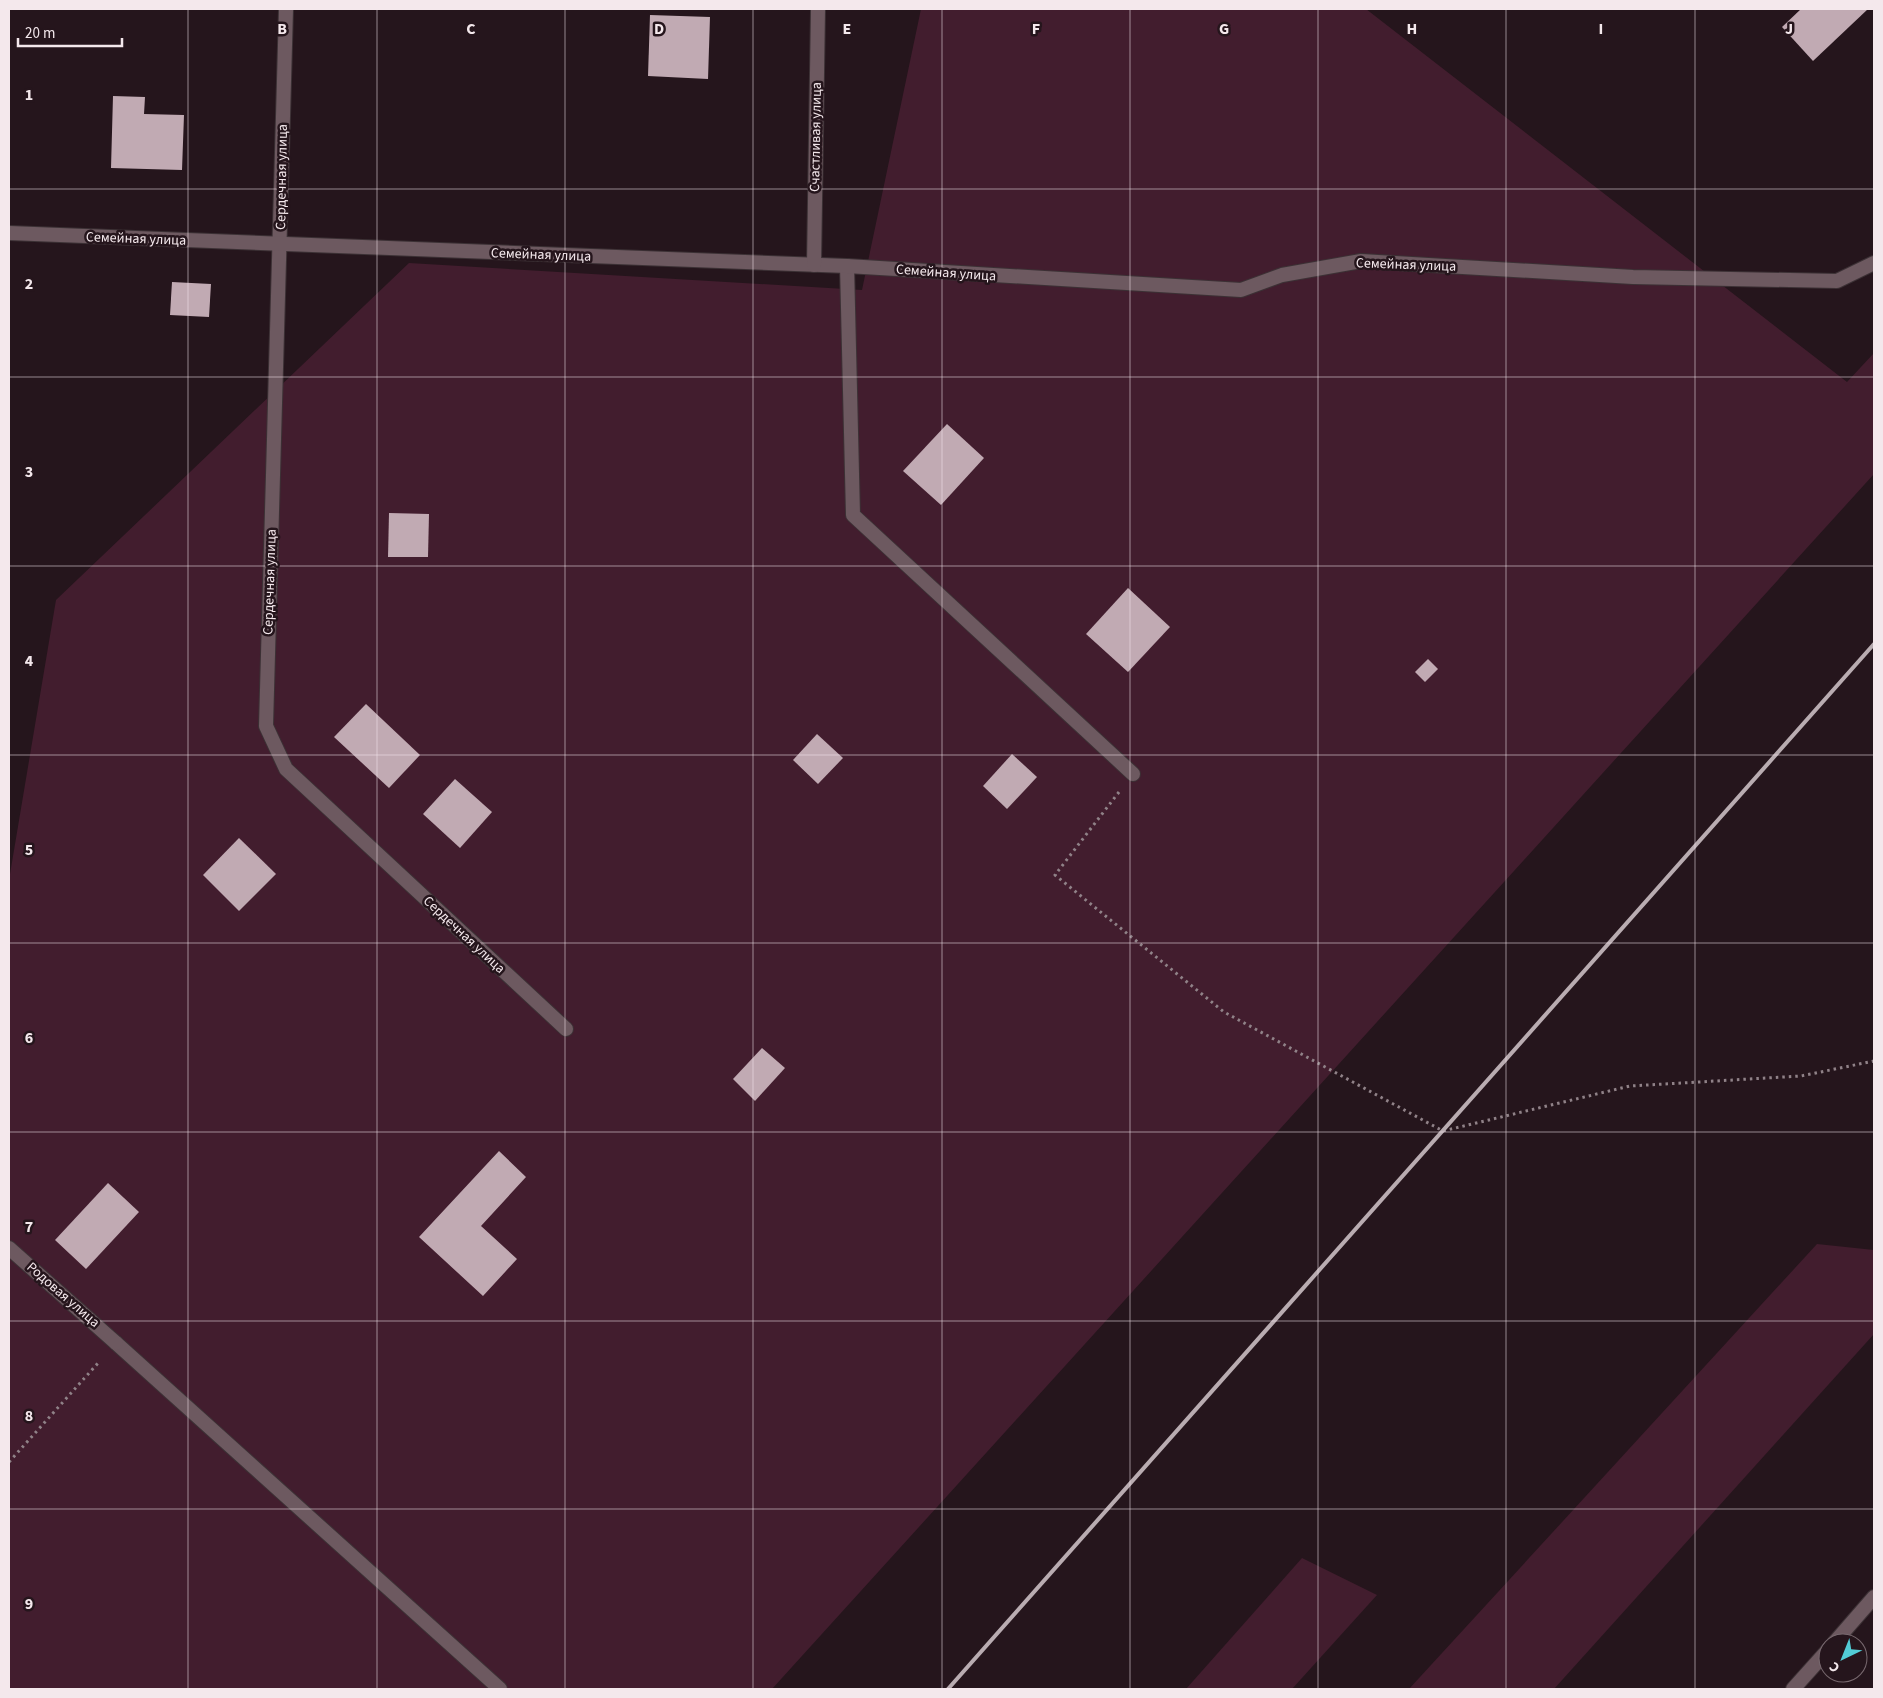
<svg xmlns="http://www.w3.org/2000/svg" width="1883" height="1698" font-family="'Source Sans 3',sans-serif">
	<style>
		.green { fill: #421d2e }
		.building { fill: #c1aab3 }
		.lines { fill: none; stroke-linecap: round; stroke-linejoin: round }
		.service-casing { stroke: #3c3135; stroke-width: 16 }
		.minor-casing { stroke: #3c3135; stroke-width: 16 }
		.path { stroke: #908288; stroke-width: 3; stroke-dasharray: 2.5 4; stroke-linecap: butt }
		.service { stroke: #6d5960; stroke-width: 14 }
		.minor { stroke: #6d5960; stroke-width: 14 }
		.rail { stroke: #b9acb1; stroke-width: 4 }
		.grid { fill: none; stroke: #f4e8ec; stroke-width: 1; stroke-opacity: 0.55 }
		.labels { text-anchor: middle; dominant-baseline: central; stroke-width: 5; stroke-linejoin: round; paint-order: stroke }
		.street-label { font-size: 14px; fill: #f4e8ec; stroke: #25151c }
		.grid-label { font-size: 16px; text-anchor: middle; font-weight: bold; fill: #f4e8ec; stroke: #25151c; stroke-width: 5; stroke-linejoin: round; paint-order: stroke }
	</style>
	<rect width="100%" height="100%" fill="#25151c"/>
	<g class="green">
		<path d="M 921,9 L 1366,9 L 1847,382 L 1874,353 L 1874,474 L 772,1689 L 9,1689 L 9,880 L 56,600 L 409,263 L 862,290 Z"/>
		<path d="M 1817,1244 L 1874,1250 L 1874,1334 L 1554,1689 L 1409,1689 Z"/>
		<path d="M 1302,1558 L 1377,1595 L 1292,1689 L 1186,1689 Z"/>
	</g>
	<g class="building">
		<path d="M 1801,9 L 1868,9 L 1813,61 L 1782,27 Z"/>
		<path d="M 650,15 L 710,17 L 708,79 L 648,76 Z"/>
		<path d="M 113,96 L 145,97 L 144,114 L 184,115 L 182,170 L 111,168 Z"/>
		<path d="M 172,282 L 211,284 L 209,317 L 170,315 Z"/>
		<path d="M 947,424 L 984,458 L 941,505 L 903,471 Z"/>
		<path d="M 389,513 L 429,514 L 428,557 L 388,557 Z"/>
		<path d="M 1128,588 L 1170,627 L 1128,672 L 1086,634 Z"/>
		<path d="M 1428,659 L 1438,669 L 1425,682 L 1415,672 Z"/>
		<path d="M 366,704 L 420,755 L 389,788 L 334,737 Z"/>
		<path d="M 817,734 L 843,758 L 818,784 L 793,760 Z"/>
		<path d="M 1012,754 L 1037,777 L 1007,809 L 983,786 Z"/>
		<path d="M 455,779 L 492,812 L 460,848 L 423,814 Z"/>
		<path d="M 239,838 L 276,874 L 239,911 L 203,875 Z"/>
		<path d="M 762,1048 L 785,1068 L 755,1101 L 733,1079 Z"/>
		<path d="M 499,1151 L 526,1177 L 481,1226 L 517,1259 L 483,1296 L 419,1237 Z"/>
		<path d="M 108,1183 L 139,1212 L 86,1269 L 55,1240 Z"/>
	</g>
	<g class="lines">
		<g class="service-casing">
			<g id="service">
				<path d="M 847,266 L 853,515 L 1133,774"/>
				<path d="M 116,1343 L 500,1689"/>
			</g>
		</g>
		<g class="minor-casing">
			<g id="minor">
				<path d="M 286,9 L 266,726 L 286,769 L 566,1029"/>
				<path d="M 9,233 L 847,266 L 1241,290 L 1282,275 L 1361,261 L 1633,277 L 1837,281 L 1874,263"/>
				<path d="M 814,265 L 818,9"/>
				<path d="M 9,1248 L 116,1343"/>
				<path d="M 1834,1643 L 1874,1597"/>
				<path d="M 1793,1689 L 1828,1650"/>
			</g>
		</g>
		<g class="path">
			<path d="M 1119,792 L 1055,875 L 1224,1012 L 1443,1131 L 1630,1086 L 1801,1076 L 1874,1061"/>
			<path d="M 9,1462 L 99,1362"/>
		</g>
		<use href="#service" class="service"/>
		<use href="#minor" class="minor"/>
		<path class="rail" d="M 948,1689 L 1874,644"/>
	</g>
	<path class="grid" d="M 188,9 L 188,1689M 377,9 L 377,1689M 565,9 L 565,1689M 753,9 L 753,1689M 942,9 L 942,1689M 1130,9 L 1130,1689M 1318,9 L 1318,1689M 1506,9 L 1506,1689M 1695,9 L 1695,1689M 9,189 L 1874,189M 9,377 L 1874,377M 9,566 L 1874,566M 9,755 L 1874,755M 9,943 L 1874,943M 9,1132 L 1874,1132M 9,1321 L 1874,1321M 9,1509 L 1874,1509"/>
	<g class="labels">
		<g class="street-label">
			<text transform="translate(816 137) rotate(-89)">Счастливая улица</text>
			<text transform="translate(282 177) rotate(-89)">Сердечная улица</text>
			<text transform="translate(136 239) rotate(2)">Семейная улица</text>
			<text transform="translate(541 255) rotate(2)">Семейная улица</text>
			<text transform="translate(1406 265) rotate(2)">Семейная улица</text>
			<text transform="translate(946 273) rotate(4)">Семейная улица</text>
			<text transform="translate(270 582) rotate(-88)">Сердечная улица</text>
			<text transform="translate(464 935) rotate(43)">Сердечная улица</text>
			<text transform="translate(63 1295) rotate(41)">Родовая улица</text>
		</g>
	</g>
	<g class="grid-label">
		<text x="282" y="34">B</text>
		<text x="471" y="34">C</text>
		<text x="659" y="34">D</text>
		<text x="847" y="34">E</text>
		<text x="1036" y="34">F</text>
		<text x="1224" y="34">G</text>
		<text x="1412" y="34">H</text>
		<text x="1601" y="34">I</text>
		<text x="1789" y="34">J</text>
		<text x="29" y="100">1</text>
		<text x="29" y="289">2</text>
		<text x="29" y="477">3</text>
		<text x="29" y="666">4</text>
		<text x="29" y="855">5</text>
		<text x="29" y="1043">6</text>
		<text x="29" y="1232">7</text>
		<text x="29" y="1421">8</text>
		<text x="29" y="1609">9</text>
	</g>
	<rect width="1883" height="1698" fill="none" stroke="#f4e8ec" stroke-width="20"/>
	<g transform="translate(1843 1658) rotate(223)"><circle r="24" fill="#25151c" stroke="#78696f"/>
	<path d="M0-4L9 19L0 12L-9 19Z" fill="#52ccd6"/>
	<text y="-8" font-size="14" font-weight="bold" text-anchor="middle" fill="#f4e8ec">С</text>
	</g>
	<path d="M18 38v8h104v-8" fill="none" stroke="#f4e8ec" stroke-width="2.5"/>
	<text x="25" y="38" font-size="15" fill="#f4e8ec" stroke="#25151c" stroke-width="4" paint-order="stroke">20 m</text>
</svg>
